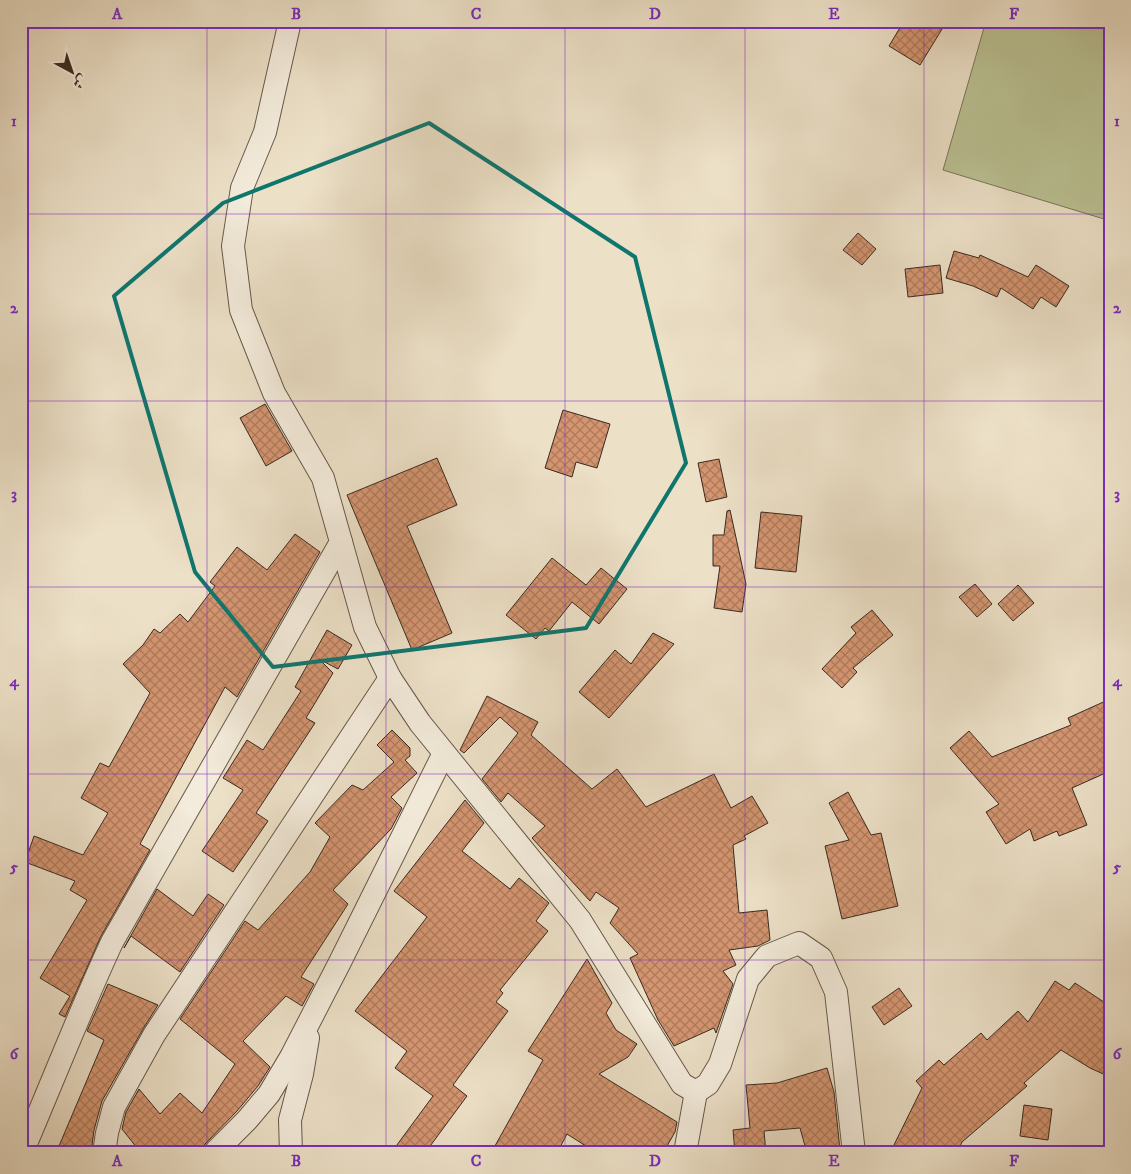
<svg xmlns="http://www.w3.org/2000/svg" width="1131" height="1174" font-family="'IM FELL DW Pica',Amiri,serif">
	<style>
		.park { fill: #bac193; stroke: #7a765a }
		.building { fill: url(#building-cross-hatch); stroke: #3b2a20 }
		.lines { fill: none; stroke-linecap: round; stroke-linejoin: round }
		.street-casing { stroke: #67584a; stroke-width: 24 }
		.street { stroke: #f3ebdb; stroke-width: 22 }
		.marked { fill: none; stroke: #0f766e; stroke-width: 4; stroke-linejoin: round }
		.grid { fill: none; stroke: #7b2cbf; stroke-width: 1; stroke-opacity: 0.55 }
		.neatline { fill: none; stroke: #7b2cbf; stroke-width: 2 }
		.grid-label { font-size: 16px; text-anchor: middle; font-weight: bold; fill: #7b2cbf }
	</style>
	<defs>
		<pattern id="building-cross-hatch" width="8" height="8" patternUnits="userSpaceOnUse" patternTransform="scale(1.25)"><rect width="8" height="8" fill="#d49570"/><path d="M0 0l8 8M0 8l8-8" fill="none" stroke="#ad7a5c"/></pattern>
	</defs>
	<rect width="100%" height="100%" fill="#ece0c7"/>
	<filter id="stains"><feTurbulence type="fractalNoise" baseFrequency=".004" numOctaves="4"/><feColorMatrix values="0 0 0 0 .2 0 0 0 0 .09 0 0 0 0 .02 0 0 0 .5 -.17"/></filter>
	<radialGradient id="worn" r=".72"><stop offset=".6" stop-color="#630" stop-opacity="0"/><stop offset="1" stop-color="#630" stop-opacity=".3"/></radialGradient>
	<path class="park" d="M 986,21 L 1110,21 L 1110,203 L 1104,219 L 943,170 Z"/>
	<g class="building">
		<path d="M 904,21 L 947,21 L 920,65 L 889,46 Z"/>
		<path d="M 858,233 L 876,249 L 862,265 L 843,250 Z"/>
		<path d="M 954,251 L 979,258 L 980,255 L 1028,277 L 1036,265 L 1069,286 L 1056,307 L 1041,297 L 1033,309 L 1001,288 L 997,297 L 973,286 L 946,278 Z"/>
		<path d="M 940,265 L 943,293 L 908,297 L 905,269 Z"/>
		<path d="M 265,404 L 292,451 L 266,466 L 240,418 Z"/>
		<path d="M 563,410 L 610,424 L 597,468 L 576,462 L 572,477 L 545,468 Z"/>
		<path d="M 437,458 L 457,505 L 407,526 L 452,633 L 412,650 L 347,495 Z"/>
		<path d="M 719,459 L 727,497 L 706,502 L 698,463 Z"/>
		<path d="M 730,510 L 746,584 L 742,612 L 714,608 L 720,566 L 713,566 L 713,535 L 724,535 L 727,511 Z"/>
		<path d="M 761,512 L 802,516 L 796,572 L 755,568 Z"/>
		<path d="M 295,534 L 320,552 L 237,697 L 225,687 L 140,844 L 150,850 L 101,936 L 65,1017 L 59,1014 L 70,996 L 40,978 L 87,900 L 70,890 L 75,881 L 25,862 L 34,836 L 83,855 L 108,813 L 81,798 L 100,763 L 109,767 L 150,693 L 123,664 L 143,645 L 154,629 L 160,633 L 180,614 L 188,622 L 215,586 L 210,582 L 237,547 L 267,570 Z"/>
		<path d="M 552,558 L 586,585 L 601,568 L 627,589 L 599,624 L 572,602 L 549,631 L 545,628 L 536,639 L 506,615 Z"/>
		<path d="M 975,584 L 992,604 L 977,617 L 959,597 Z"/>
		<path d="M 1018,585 L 1034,603 L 1013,621 L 998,604 Z"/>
		<path d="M 872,610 L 893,635 L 853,668 L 857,672 L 842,688 L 822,669 L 856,633 L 851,627 Z"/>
		<path d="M 327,630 L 352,645 L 338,669 L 319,659 L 333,673 L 306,718 L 315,723 L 256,813 L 268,821 L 233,872 L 202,851 L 243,790 L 223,778 L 247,740 L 263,750 L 301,691 L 295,687 Z"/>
		<path d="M 653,633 L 674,644 L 609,718 L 579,692 L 615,650 L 631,664 Z"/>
		<path d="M 487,696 L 538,722 L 531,735 L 592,789 L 617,769 L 646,807 L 714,774 L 731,808 L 752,796 L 768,823 L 744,836 L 746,839 L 733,845 L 739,913 L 767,910 L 770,940 L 758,946 L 729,950 L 736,965 L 723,971 L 733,984 L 716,1033 L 714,1028 L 674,1046 L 658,1020 L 630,958 L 638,954 L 610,923 L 619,908 L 596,892 L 590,901 L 532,838 L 545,826 L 508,793 L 501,802 L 482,779 L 518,733 L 500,717 L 464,753 L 460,750 Z"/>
		<path d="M 1110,699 L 1110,771 L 1072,788 L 1087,825 L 1059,836 L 1057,831 L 1034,841 L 1030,829 L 1006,844 L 986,812 L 999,804 L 950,748 L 969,731 L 992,757 L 1071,725 L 1068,718 Z"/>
		<path d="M 392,730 L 410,748 L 410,756 L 405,760 L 417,773 L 391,797 L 402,808 L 391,829 L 333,890 L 348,904 L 301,977 L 314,984 L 302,1006 L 286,996 L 243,1041 L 270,1067 L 258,1086 L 237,1111 L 205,1144 L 201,1153 L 141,1153 L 122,1129 L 126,1112 L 139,1089 L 160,1114 L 180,1093 L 202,1113 L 235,1064 L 180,1019 L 245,921 L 258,930 L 310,872 L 330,837 L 315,823 L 352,785 L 363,790 L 394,762 L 377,745 Z"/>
		<path d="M 848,792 L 871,835 L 881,833 L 898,906 L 842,919 L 825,846 L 849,840 L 829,803 Z"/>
		<path d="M 465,800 L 484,823 L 462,851 L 510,889 L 519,878 L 549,903 L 536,921 L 548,931 L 500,990 L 503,993 L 496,1002 L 508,1011 L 453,1085 L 467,1096 L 425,1153 L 391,1153 L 433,1096 L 395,1068 L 407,1051 L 355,1011 L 427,917 L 394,891 Z"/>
		<path d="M 157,889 L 193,916 L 208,894 L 224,905 L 180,972 L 131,936 L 124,948 Z"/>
		<path d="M 587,959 L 612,1003 L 606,1013 L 616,1030 L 637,1044 L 628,1057 L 599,1074 L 677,1122 L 675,1132 L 663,1153 L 597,1153 L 567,1134 L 557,1153 L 491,1153 L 543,1060 L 528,1051 Z"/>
		<path d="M 1055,981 L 1069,990 L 1075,983 L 1110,1006 L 1110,1077 L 1090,1068 L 1061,1050 L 1024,1083 L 1027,1086 L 962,1142 L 957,1153 L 890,1153 L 922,1088 L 916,1081 L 939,1060 L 944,1065 L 981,1033 L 987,1040 L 1018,1011 L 1028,1022 Z"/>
		<path d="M 108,984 L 158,1005 L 143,1029 L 102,1101 L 94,1130 L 91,1153 L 56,1153 L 104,1040 L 87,1031 Z"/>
		<path d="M 899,988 L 912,1006 L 884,1025 L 872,1007 Z"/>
		<path d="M 827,1068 L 834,1092 L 840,1150 L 831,1153 L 807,1153 L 800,1128 L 764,1131 L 766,1153 L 735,1153 L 733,1130 L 750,1128 L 746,1085 L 777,1083 Z"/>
		<path d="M 1024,1105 L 1052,1109 L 1048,1140 L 1020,1136 Z"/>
	</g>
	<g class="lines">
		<g class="street-casing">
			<g id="street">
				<path d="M 290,21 L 265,132 L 242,188 L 233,246 L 241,310 L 274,393 L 323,478 L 365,627 L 390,678 L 420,723 L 580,920 L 682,1084 L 696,1092 L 708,1084 L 720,1064 L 748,979 L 767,956 L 799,943 L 821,958 L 836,992 L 854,1153"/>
				<path d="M 22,1153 C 52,1083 80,1011 112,942 L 341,542"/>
				<path d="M 104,1153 L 107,1133 L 114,1107 L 154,1035 L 390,678"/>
				<path d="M 214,1153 L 247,1120 L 269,1094 L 291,1057 L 339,964 L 444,753"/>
				<path d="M 291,1153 L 290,1120 L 302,1074 L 308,1038"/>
				<path d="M 685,1153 L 696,1092"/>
			</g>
		</g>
		<use href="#street" class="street"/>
	</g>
	<path class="marked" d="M 429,123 L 635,257 L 686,463 L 586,628 L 273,667 L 195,572 L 114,296 L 223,203 Z"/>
	<path class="grid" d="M 207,21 L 207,1153M 386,21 L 386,1153M 565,21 L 565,1153M 745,21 L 745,1153M 924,21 L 924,1153M 21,214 L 1110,214M 21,401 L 1110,401M 21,587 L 1110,587M 21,774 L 1110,774M 21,960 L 1110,960"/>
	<rect width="1131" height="1174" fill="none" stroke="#ece0c7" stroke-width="55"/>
	<g transform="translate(72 72) rotate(140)" stroke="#f3ebdb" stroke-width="4" paint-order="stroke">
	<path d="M0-4L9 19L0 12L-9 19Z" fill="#3b2a20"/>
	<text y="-8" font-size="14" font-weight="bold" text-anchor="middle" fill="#3b2a20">ش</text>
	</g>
	<rect x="28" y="28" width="1076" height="1118" class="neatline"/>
	<g class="grid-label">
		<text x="117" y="19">A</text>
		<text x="296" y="19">B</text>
		<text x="476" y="19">C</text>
		<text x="655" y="19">D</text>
		<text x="834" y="19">E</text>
		<text x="1014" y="19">F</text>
		<text x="14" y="126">1</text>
		<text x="1117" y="126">1</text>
		<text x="14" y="313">2</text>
		<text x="1117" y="313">2</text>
		<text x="14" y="499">3</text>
		<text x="1117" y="499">3</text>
		<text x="14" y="686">4</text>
		<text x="1117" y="686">4</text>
		<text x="14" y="872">5</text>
		<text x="1117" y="872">5</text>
		<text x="14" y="1059">6</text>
		<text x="1117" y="1059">6</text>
		<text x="117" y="1166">A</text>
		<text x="296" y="1166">B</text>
		<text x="476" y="1166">C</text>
		<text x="655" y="1166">D</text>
		<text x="834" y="1166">E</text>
		<text x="1014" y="1166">F</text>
	</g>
	<rect width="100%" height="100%" filter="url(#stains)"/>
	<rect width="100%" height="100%" fill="url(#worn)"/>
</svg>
